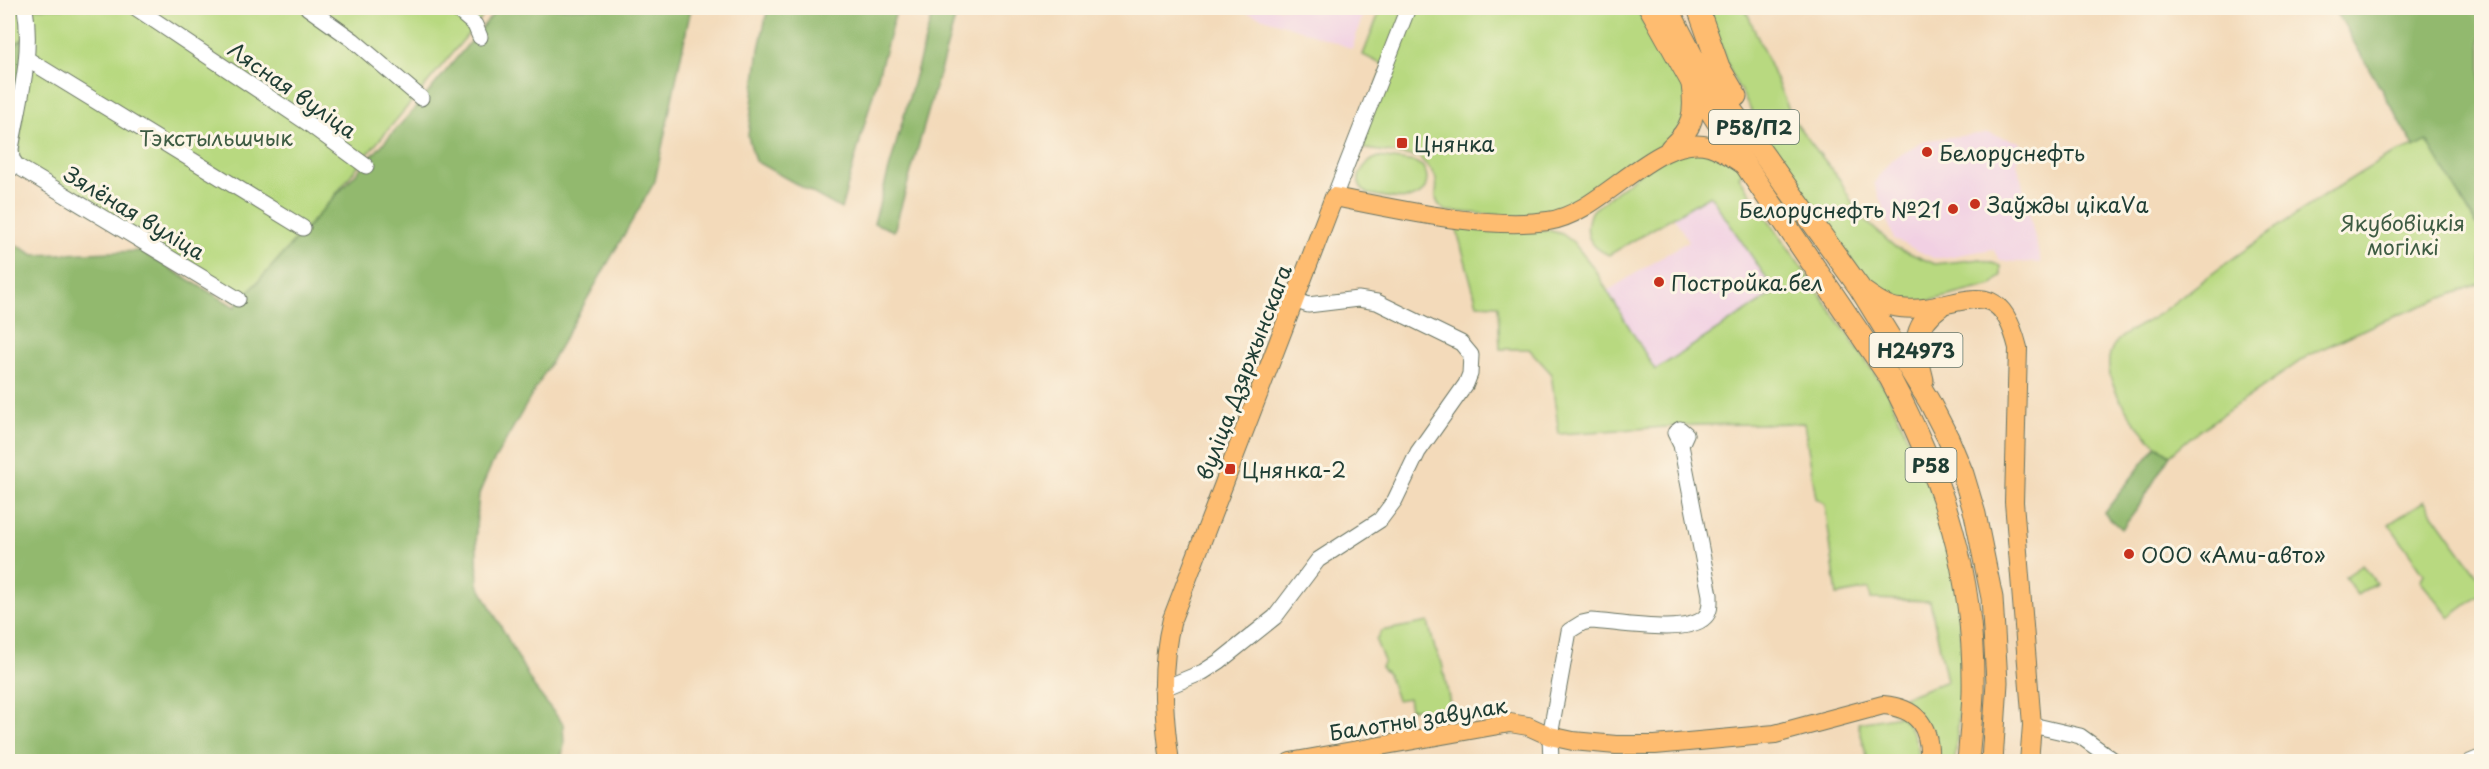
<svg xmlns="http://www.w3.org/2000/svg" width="2489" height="769" font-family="'Playpen Sans',sans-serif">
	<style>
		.built { fill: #f1d0e3 }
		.green { fill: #b8d980; stroke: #6c8b5a; stroke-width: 1.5 }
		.forest { fill: #92b96e; stroke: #587b51; stroke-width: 1.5 }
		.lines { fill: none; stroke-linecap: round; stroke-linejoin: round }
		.minor-casing { stroke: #697463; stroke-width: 17 }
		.major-casing { stroke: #697463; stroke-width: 20 }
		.highway-casing { stroke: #697463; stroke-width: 23 }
		.minor { stroke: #fff; stroke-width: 15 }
		.major { stroke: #febc70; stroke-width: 18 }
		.highway { stroke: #febc70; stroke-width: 21 }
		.poi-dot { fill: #c8321e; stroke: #fcf5e5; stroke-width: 2 }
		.labels { text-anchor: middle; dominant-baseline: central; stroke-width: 6; stroke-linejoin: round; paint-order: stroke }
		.shield { fill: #fcf5e5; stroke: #617469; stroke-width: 1.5 }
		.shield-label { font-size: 20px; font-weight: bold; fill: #1f3d34 }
		.street-label { font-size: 21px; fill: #1f3d34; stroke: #fcf5e5 }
		.park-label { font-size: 21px; fill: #3e5c43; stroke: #fcf5e5 }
		.poi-label { font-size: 21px; fill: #1f3d34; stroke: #fcf5e5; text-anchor: start }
	</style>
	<rect width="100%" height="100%" fill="#fcf5e5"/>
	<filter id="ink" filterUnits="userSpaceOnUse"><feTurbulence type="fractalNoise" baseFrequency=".0167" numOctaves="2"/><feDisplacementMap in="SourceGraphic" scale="12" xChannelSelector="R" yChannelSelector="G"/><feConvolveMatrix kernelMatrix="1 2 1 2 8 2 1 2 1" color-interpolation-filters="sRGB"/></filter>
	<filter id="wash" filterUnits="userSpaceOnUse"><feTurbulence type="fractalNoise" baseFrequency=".008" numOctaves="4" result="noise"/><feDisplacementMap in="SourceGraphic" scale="24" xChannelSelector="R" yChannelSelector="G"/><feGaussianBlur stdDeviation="1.35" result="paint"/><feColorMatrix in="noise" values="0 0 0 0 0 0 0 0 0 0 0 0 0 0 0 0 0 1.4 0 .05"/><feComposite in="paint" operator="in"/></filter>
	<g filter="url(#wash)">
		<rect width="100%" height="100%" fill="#f3daba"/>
		<g class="built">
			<path d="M 1233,8 L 1365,8 L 1352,49 L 1327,39 Z"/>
			<path d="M 1987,133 L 2020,142 L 2017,162 L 2041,263 L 2000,261 L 1993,249 L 1941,258 L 1933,258 L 1894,239 L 1874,183 L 1891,160 L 1927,140 Z"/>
			<path d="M 1710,194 L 1776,292 L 1655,371 L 1607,291 L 1688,241 L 1674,217 Z"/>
		</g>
		<g class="green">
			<path d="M 8,8 L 490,8 L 361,162 L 332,199 L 239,303 L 17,166 L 28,36 L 8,48 Z"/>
			<path d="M 1381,8 L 1636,8 L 1646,26 L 1692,83 L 1688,145 L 1746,166 L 1739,177 L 1888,393 L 1939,508 L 1956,569 L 1963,658 L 1955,761 L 1929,761 L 1927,735 L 1883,705 L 1947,681 L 1930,601 L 1871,599 L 1869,589 L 1837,595 L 1825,504 L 1816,498 L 1804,423 L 1696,425 L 1559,434 L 1551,373 L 1529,349 L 1500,349 L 1498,305 L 1477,304 L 1456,227 L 1548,230 L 1562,234 L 1573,242 L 1593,267 L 1655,370 L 1776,292 L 1710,195 L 1609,255 C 1588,246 1583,233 1591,212 L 1667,151 L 1562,209 L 1524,217 L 1446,211 C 1428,199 1441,191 1435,176 C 1432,170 1423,162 1419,157 L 1353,147 L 1385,66 L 1363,55 Z"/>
			<path d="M 1706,8 L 1745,8 L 1794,121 L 1840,180 L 1858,214 L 1895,247 L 1935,264 L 1981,259 L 2001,266 L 2001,276 L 1992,285 L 1917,304 L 1878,296 L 1790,177 L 1733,78 Z"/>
			<path d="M 2427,140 L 2481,232 L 2481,283 L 2380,322 L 2309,355 L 2193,435 L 2170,455 C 2144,439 2092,378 2114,345 C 2125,330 2148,323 2163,311 C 2234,256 2307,204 2385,158 C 2398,151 2414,148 2427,140 Z"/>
			<path d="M 1379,157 L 1415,162 L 1422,166 C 1427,172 1428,178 1426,185 C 1419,207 1385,196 1368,194 C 1350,182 1362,162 1379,157 Z"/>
			<path d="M 2424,501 L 2481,580 L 2481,594 L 2450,617 L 2420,581 L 2424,574 L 2389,524 Z"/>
			<path d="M 2363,565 L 2376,583 L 2357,595 L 2345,577 Z"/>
			<path d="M 1428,622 L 1435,649 L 1442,663 L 1454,724 L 1427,733 L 1423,708 L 1410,709 L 1408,698 L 1397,700 L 1388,674 L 1381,667 L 1384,661 L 1376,641 L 1381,631 Z"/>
			<path d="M 1900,716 C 1914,730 1918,741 1919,761 L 1868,761 L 1858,723 Z"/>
		</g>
		<g class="forest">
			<path d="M 498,8 L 691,8 L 655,181 L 491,466 L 479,494 L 476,527 L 478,584 L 534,687 L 563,724 L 564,744 L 561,761 L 8,761 L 8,240 L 34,255 L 140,251 L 235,307 L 418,105 Z"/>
			<path d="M 768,8 L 897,8 L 841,209 L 755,161 L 748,136 L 759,49 Z"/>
			<path d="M 934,8 L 958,8 L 894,231 L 874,223 Z"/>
			<path d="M 2334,8 L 2481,8 L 2481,232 L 2427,141 L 2415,148 Z"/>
			<path d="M 29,36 L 17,166 L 8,185 L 8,48 Z"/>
			<path d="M 2156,446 L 2170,455 L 2137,509 L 2122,529 L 2104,513 Z"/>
		</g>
	</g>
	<g filter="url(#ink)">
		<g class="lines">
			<g class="minor-casing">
				<g id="minor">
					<path d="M 25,8 C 33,55 19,102 11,149 L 12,159 L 17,166 L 238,299"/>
					<path d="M 136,8 L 306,122 L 366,166"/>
					<path d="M 308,8 L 353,40 L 421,98"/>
					<path d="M 455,8 L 475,25 L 480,37"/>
					<path d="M 27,59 L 303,228"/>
					<path d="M 1334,197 L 1408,8"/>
					<path d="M 1162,689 L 1203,672 L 1220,661 L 1275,617 L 1318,560 L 1380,520 L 1395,500 L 1418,452 L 1466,384 L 1470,374 L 1471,355 L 1461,343 L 1377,302 L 1358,299 L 1308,305 L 1294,300"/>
					<path d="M 2032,725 L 2080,736 L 2116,762"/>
					<path d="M 1551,762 L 1550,736 L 1569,631 L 1582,623 L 1591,621 C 1616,622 1687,636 1705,617 C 1711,611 1710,602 1710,595 L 1681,445 L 1675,433 L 1680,429 L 1686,434 L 1681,445"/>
					<path d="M 2470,762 L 2482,757"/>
				</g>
			</g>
			<g class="major-casing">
				<g id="major">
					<path d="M 1859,287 C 1871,295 1885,307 1900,308 C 1958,315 1997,264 2018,348 L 2014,502 L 2032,725 L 2029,762"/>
					<path d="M 1170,762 C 1163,712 1160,667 1172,619 L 1334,197 C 1398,209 1483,230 1548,221 C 1602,214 1656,132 1709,146 C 1722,150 1734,159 1745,166"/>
					<path d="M 1290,762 L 1510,723 L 1528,726 L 1550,736 L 1573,741 L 1616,745 L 1655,745 L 1775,734 L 1883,705 C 1918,708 1931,727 1929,762"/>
				</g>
			</g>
			<g class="highway-casing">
				<g id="highway">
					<path d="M 1650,8 L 1692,83 L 1746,166 L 1890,378 C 1944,480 1975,576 1973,693 C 1972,716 1970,739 1968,762"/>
					<path d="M 1668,8 L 1693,57 L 1859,287 L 1929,401 L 1948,438 L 1963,474 L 1975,514 L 1992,598 L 1997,682 L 1992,762"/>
					<path d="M 1698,8 L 1719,67 L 1736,96"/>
					<path d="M 1671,148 C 1693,128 1696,114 1692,84"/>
					<path d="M 1923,380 C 1915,348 1910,328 1940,306"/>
				</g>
			</g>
			<use href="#minor" class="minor"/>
			<use href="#major" class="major"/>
			<use href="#highway" class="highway"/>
		</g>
	</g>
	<g class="poi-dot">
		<rect x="1396" y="137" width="12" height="12" rx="3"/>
		<circle cx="1927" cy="152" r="6"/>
		<circle cx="1975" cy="204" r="6"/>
		<circle cx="1953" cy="209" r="6"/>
		<circle cx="1659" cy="282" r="6"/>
		<rect x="1224" y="463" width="12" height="12" rx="3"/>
		<circle cx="2129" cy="554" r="6"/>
	</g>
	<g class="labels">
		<g class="shield">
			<rect x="1709" y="110" width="90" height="34" rx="4.5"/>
			<rect x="1869.5" y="333" width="93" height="34" rx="4.5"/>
			<rect x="1905.5" y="448" width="51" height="34" rx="4.5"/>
		</g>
		<g class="shield-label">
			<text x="1754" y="127">Р58/П2</text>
			<text x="1916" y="350">Н24973</text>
			<text x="1931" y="465">Р58</text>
		</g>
		<g class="street-label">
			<text transform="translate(293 89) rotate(35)">Лясная вуліца</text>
			<text transform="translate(135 212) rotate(31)">Зялёная вуліца</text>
			<text transform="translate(1243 372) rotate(-69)">вуліца Дзяржынскага</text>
			<text transform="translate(1418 718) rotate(-9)">Балотны завулак</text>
		</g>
		<g class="park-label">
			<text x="216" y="137">Тэкстыльшчык</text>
			<text x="2403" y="222">Якубовіцкія<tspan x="2403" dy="24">могілкі</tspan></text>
		</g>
		<g class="poi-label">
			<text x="1414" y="143">Цнянка</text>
			<text x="1939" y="152">Белоруснефть</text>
			<text x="1987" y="204">Заўжды цікаVа</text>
			<text x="1941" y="209" text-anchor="end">Белоруснефть №21</text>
			<text x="1671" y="282">Постройка.бел</text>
			<text x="1242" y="469">Цнянка-2</text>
			<text x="2141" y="554">ООО «Ами-авто»</text>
		</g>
	</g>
	<rect width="2489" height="769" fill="none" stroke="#fcf5e5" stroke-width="30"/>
</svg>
